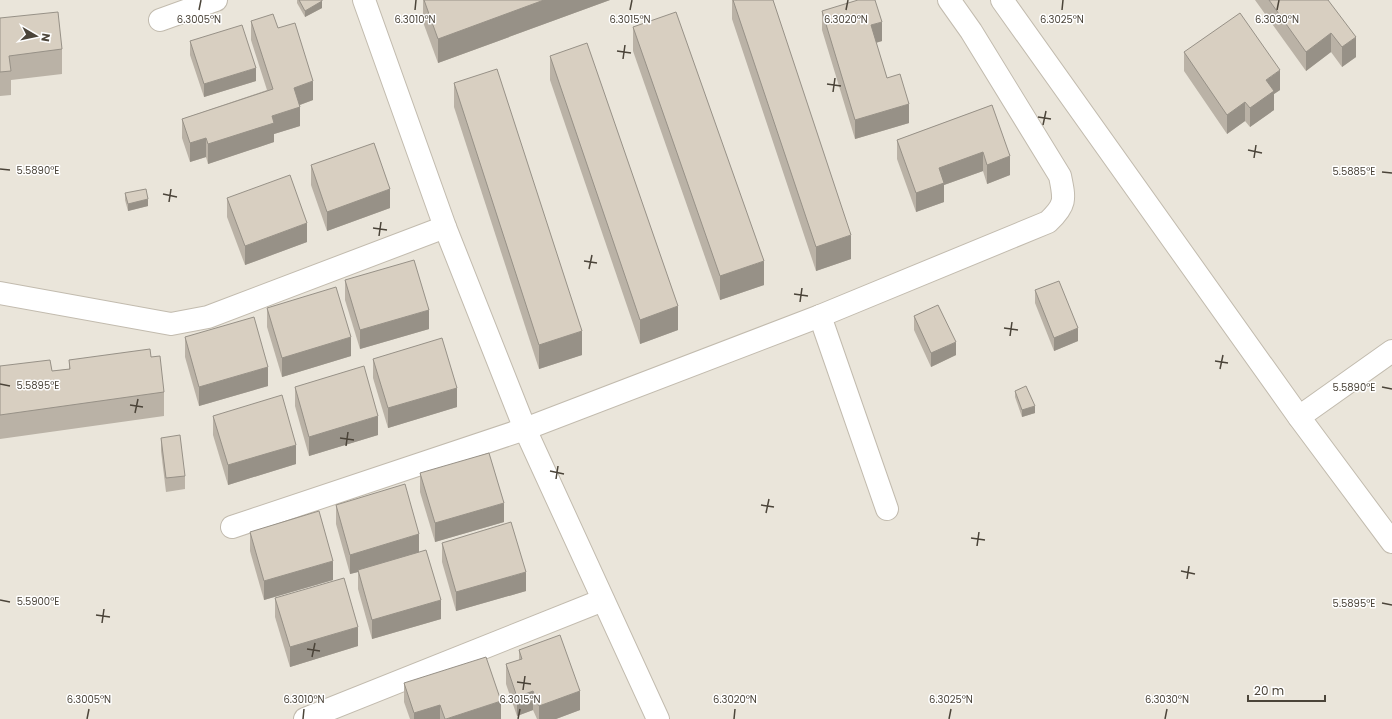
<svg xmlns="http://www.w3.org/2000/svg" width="1392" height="719" font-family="Poppins,sans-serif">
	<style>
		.residential { fill: #eae5da }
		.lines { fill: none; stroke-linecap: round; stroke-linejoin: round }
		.minor-casing { stroke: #c2bbae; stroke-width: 24 }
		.minor { stroke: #fff; stroke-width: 22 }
		.wall { fill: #bab2a6 }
		.shaded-wall { fill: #979187 }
		.building { fill: #d8cfc1; stroke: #979187 }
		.ticks { fill: none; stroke: #4b4439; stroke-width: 1.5 }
		.ticks-label { font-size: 10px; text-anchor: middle; fill: #4b4439; stroke: #fff; stroke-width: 3; stroke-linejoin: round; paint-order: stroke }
	</style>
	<rect width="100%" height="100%" fill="#f6f3ec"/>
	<rect class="residential" x="0" y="0" width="1392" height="719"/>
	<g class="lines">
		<g class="minor-casing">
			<g id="minor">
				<path d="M 364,0 L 445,227 L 525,429 L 658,719"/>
				<path d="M 1002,0 L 1299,417 L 1392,542"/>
				<path d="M 160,20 L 216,0"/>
				<path d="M 0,293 L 171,324 L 208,317 L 445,227"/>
				<path d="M 820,316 L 887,509"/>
				<path d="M 1299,417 L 1392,351"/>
				<path d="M 232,527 L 525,429 L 820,316 L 1048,222 C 1066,205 1065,200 1060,176 L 971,31 L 949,0"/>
				<path d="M 305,719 L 603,600"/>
			</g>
		</g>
		<use href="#minor" class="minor"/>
	</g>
	<g class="wall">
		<path d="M 297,0 L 322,0 L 322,8 L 305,17 L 297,3 Z"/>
		<path d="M 423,0 L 610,0 L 438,63 L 423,22 Z"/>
		<path d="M 732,0 L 773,0 L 851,259 L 816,271 L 732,19 Z"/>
		<path d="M 1255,0 L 1328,0 L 1356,57 L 1342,67 L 1331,52 L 1306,71 Z"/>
		<path d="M 822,11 L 882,41 L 876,43 L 887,78 L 909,123 L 855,139 L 822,30 Z"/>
		<path d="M 0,18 L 62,49 L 62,74 L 11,80 L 11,95 L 0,96 Z"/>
		<path d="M 251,21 L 278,28 L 313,100 L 300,105 L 300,126 L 274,134 L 274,142 L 208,164 L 206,157 L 190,162 L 182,138 L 182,119 L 267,90 L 251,40 Z"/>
		<path d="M 633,27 L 764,285 L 720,300 L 633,51 Z"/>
		<path d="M 190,41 L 256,81 L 204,97 L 190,55 Z"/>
		<path d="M 1184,52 L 1280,90 L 1274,94 L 1274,110 L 1250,127 L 1245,121 L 1227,134 L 1184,71 Z"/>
		<path d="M 550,56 L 678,330 L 640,344 L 550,80 Z"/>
		<path d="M 454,83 L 582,355 L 539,369 L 454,107 Z"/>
		<path d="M 992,105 L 1010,175 L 987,184 L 983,171 L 944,185 L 944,202 L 916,212 L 897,159 L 897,140 Z"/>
		<path d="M 311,165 L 390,208 L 327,231 L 311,185 Z"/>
		<path d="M 125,193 L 148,206 L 128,211 L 125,200 Z"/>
		<path d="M 227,198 L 307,242 L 245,265 L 227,217 Z"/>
		<path d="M 345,280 L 429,329 L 360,349 L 345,300 Z"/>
		<path d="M 1035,290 L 1078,341 L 1054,351 L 1035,303 Z"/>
		<path d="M 267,308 L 351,356 L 282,377 L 267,327 Z"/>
		<path d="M 914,316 L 956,355 L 931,367 L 914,330 Z"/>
		<path d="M 185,337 L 268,386 L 199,406 L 185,357 Z"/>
		<path d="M 151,357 L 164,392 L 164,416 L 0,439 L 0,366 L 52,371 L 69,369 L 69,360 Z"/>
		<path d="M 373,359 L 457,407 L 388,428 L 373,378 Z"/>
		<path d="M 295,387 L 378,435 L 309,456 L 295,406 Z"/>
		<path d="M 1015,391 L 1035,413 L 1022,417 L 1015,397 Z"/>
		<path d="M 213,416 L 296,464 L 228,485 L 213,435 Z"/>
		<path d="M 161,438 L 185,476 L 185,489 L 166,492 L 161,451 Z"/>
		<path d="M 420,473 L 504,522 L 435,542 L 420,492 Z"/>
		<path d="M 336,505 L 419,552 L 441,619 L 372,639 L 358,589 L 358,572 L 350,574 L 336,524 Z"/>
		<path d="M 250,532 L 333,580 L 264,600 L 250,551 Z"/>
		<path d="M 442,543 L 526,591 L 456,611 L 442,562 Z"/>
		<path d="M 275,598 L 358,646 L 290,667 L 275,617 Z"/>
		<path d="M 519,650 L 580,710 L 556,719 L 537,719 L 533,710 L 517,716 L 506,684 L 506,664 L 519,660 Z"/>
		<path d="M 404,683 L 501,719 L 410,719 L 404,702 Z"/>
	</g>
	<g class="shaded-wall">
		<path d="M 544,0 L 610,0 L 438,63 L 438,39 Z"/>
		<path d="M 322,1 L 322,8 L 305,17 L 305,11 Z"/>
		<path d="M 882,22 L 882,41 L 871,44 L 871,25 Z"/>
		<path d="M 1331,33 L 1331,52 L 1306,71 L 1306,52 Z"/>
		<path d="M 1356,37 L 1356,57 L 1342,67 L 1342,47 Z"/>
		<path d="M 256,68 L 256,81 L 204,97 L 204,84 Z"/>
		<path d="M 1280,70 L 1280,90 L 1274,94 L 1274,110 L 1250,127 L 1250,108 L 1266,80 Z"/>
		<path d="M 313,81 L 313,100 L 294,107 L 294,88 Z"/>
		<path d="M 1245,102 L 1245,121 L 1227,134 L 1227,115 Z"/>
		<path d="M 909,104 L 909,123 L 855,139 L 855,120 Z"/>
		<path d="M 300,107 L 300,126 L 274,134 L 274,142 L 208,164 L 208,144 L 272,116 Z"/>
		<path d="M 206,138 L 206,157 L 190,162 L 190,143 Z"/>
		<path d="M 983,152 L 983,171 L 944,185 L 944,202 L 916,212 L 916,193 L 939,168 Z"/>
		<path d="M 1010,156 L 1010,175 L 987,184 L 987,165 Z"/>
		<path d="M 390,189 L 390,208 L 327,231 L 327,212 Z"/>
		<path d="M 148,199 L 148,206 L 128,211 L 128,204 Z"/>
		<path d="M 307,223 L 307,242 L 245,265 L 245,246 Z"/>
		<path d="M 851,235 L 851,259 L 816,271 L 816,247 Z"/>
		<path d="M 764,261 L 764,285 L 720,300 L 720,276 Z"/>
		<path d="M 678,306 L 678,330 L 640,344 L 640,320 Z"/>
		<path d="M 429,310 L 429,329 L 360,349 L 360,330 Z"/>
		<path d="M 1078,328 L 1078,341 L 1054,351 L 1054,338 Z"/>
		<path d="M 582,331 L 582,355 L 539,369 L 539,345 Z"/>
		<path d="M 351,337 L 351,356 L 282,377 L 282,358 Z"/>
		<path d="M 956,342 L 956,355 L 931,367 L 931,353 Z"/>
		<path d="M 268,367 L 268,386 L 199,406 L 199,387 Z"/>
		<path d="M 457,388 L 457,407 L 388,428 L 388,408 Z"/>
		<path d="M 1035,406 L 1035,413 L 1022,417 L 1022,410 Z"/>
		<path d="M 378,416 L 378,435 L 309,456 L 309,437 Z"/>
		<path d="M 296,445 L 296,464 L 228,485 L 228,465 Z"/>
		<path d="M 504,503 L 504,522 L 435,542 L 435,523 Z"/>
		<path d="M 419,534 L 419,553 L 358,570 L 358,572 L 350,574 L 350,555 Z"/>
		<path d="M 333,561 L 333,580 L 264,600 L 264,581 Z"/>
		<path d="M 526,572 L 526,591 L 456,611 L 456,592 Z"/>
		<path d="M 441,600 L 441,619 L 372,639 L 372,620 Z"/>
		<path d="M 358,627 L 358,646 L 290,667 L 290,647 Z"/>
		<path d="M 533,691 L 533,710 L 517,716 L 517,697 Z"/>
		<path d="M 580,691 L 580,710 L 556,719 L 539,719 L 539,706 Z"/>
		<path d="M 501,701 L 501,719 L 446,719 Z"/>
		<path d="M 440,705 L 440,719 L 414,719 L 414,713 Z"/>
	</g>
	<g class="building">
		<path d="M 299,0 L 322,0 L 322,1 L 305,11 Z"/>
		<path d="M 424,0 L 544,0 L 438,39 Z"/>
		<path d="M 733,0 L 773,0 L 851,235 L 816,247 Z"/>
		<path d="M 858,0 L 875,0 L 882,22 L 871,25 L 887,78 L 900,74 L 909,104 L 855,120 L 822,11 Z"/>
		<path d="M 1269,0 L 1328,0 L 1356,37 L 1342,47 L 1331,33 L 1306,52 Z"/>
		<path d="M 58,12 L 62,49 L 9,56 L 11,71 L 0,72 L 0,18 Z"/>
		<path d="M 676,12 L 764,261 L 720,276 L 633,27 Z"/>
		<path d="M 1240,13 L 1280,70 L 1266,80 L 1274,91 L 1250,108 L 1245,102 L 1227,115 L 1184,52 Z"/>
		<path d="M 273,14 L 278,28 L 295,23 L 313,81 L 294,88 L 300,107 L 272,116 L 274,123 L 208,144 L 206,138 L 190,143 L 182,119 L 273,89 L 251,21 Z"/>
		<path d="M 242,25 L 256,68 L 204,84 L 190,41 Z"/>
		<path d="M 587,43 L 678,306 L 640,320 L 550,56 Z"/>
		<path d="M 497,69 L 582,331 L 539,345 L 454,83 Z"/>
		<path d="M 992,105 L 1010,156 L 987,165 L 983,152 L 939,168 L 944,183 L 916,193 L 897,140 Z"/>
		<path d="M 374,143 L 390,189 L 327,212 L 311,165 Z"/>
		<path d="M 290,175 L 307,223 L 245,246 L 227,198 Z"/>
		<path d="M 146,189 L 148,199 L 128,204 L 125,193 Z"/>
		<path d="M 414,260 L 429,310 L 360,330 L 345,280 Z"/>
		<path d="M 1059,281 L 1078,328 L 1054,338 L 1035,290 Z"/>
		<path d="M 336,287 L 351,337 L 282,358 L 267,308 Z"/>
		<path d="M 938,305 L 956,342 L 931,353 L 914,316 Z"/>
		<path d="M 254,317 L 268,367 L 199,387 L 185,337 Z"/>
		<path d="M 442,338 L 457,388 L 388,408 L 373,359 Z"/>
		<path d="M 150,349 L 151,357 L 160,356 L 164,392 L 0,415 L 0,366 L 50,360 L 52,371 L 70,369 L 69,360 Z"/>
		<path d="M 364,366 L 378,416 L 309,437 L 295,387 Z"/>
		<path d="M 1026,386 L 1035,406 L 1022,410 L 1015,391 Z"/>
		<path d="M 282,395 L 296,445 L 228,465 L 213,416 Z"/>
		<path d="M 180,435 L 185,476 L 166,478 L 161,438 Z"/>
		<path d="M 489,453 L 504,503 L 435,523 L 420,473 Z"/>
		<path d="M 405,484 L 419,534 L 350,555 L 336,505 Z"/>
		<path d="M 319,511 L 333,561 L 264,581 L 250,532 Z"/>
		<path d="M 511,522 L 526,572 L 456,592 L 442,543 Z"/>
		<path d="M 426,550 L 441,600 L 372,620 L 358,570 Z"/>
		<path d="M 344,578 L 358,627 L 290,647 L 275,598 Z"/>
		<path d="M 560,635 L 580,691 L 539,706 L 533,691 L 517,697 L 506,664 L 522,659 L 519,650 Z"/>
		<path d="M 486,657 L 501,701 L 446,719 L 445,719 L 440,705 L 414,713 L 404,683 Z"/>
	</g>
	<path class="ticks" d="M 199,10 L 201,0M 415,10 L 416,0M 630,10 L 632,0M 846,10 L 848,0M 1062,10 L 1063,0M 1277,10 L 1279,0M 617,51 L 631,53M 623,59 L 625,45M 827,84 L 841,86M 833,92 L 835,78M 1038,117 L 1051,119M 1043,125 L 1046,111M 1248,150 L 1262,153M 1254,158 L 1256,145M 0,169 L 10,170M 1382,172 L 1392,173M 163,194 L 177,197M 169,202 L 171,189M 373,228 L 387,230M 379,236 L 381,222M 584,261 L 597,263M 589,269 L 592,255M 794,294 L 808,296M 800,302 L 802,288M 1004,328 L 1018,330M 1010,336 L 1012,322M 1215,361 L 1228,363M 1220,369 L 1223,355M 0,384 L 10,386M 1382,387 L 1392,389M 130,405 L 143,407M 135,413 L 138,399M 340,438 L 354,440M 346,446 L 348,432M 550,471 L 564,474M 556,479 L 558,466M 761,505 L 774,507M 766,513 L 769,499M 971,538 L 985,540M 977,546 L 979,532M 1181,571 L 1195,574M 1187,579 L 1189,566M 0,600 L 10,602M 1382,603 L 1392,605M 96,615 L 110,617M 102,623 L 104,609M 307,649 L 320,651M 312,657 L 315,643M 517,682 L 531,684M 523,690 L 525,676M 87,719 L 89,709M 303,719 L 304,709M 518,719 L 520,709M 734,719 L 735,709M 949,719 L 951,709M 1165,719 L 1167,709"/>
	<g class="ticks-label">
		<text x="1062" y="23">6.3025°N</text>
		<text x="1277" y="23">6.3030°N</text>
		<text x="199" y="23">6.3005°N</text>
		<text x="415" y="23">6.3010°N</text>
		<text x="630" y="23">6.3015°N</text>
		<text x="846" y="23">6.3020°N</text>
		<text x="38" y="174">5.5890°E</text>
		<text x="1354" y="175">5.5885°E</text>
		<text x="38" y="389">5.5895°E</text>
		<text x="1354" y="391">5.5890°E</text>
		<text x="38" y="605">5.5900°E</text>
		<text x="1354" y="607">5.5895°E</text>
		<text x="89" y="703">6.3005°N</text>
		<text x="304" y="703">6.3010°N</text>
		<text x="520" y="703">6.3015°N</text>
		<text x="735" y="703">6.3020°N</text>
		<text x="951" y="703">6.3025°N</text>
		<text x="1167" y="703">6.3030°N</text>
	</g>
	<g transform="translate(36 36) rotate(99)" stroke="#ffffff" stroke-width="3" paint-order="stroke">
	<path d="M0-3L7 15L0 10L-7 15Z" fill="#4b4439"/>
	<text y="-6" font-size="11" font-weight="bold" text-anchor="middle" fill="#4b4439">N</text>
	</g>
	<path d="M1248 695v6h77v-6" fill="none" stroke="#4b4439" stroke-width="2"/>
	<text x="1254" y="695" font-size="12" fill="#4b4439" stroke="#ffffff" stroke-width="3" paint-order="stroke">20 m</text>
</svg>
